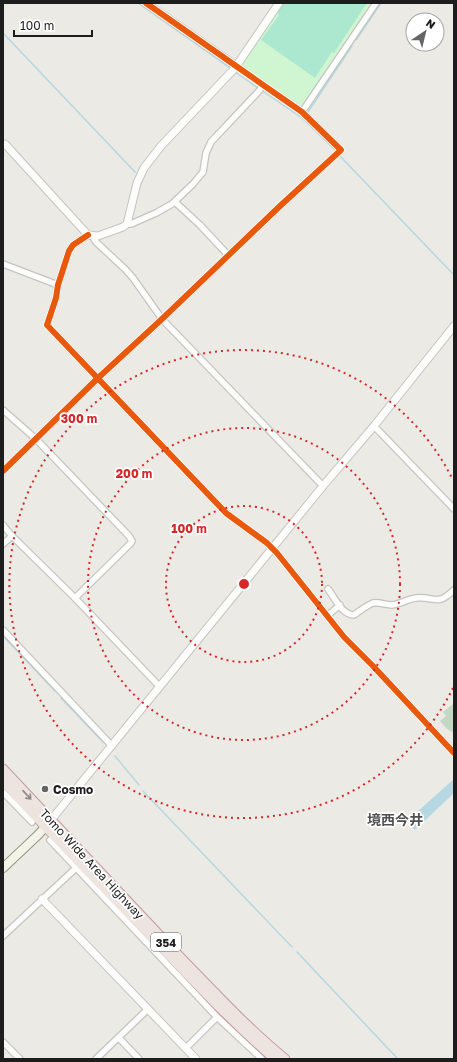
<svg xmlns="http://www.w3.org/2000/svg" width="457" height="1062" font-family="'Golos Text','Noto Sans JP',sans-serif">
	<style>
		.cemetery { fill: #c3d8c3 }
		.park { fill: #d0f5d1 }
		.pitch { fill: #ace8d0 }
		.water { fill: #b5d8e2 }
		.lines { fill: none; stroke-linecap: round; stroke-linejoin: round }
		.stream { stroke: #b5d8e2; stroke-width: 1.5 }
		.minor-casing { stroke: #c4c4c1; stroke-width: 8 }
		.tertiary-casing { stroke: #c4c4c1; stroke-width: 9 }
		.secondary-casing { stroke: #93967c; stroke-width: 10 }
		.trunk-casing { stroke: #c39aa5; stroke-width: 11 }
		.minor { stroke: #fcfcfb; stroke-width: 5.5 }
		.tertiary { stroke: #fcfcfb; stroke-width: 7 }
		.secondary { stroke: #f3f3e8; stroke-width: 8 }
		.trunk { stroke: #ede4e0; stroke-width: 9 }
		.cycleway-casing { stroke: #fff; stroke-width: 8 }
		.cycleway { stroke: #e8590c; stroke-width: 6 }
		.oneway { stroke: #8f8a88 }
		.ring { fill: none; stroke: #d62828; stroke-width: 2; stroke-dasharray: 2 4 }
		.poi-dot { fill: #656563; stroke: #fff; stroke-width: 1.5 }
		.labels { text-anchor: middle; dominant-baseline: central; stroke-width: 3.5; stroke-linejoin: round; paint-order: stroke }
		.shield { fill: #fff; stroke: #616161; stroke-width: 1 }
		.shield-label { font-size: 11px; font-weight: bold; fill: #1d1d1d }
		.poi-label { font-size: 12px; font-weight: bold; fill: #1d1d1d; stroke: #fff; text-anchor: start }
		.street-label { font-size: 12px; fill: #1d1d1d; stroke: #fff }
		.quarter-label { font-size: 14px; font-weight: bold; fill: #505050; stroke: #fff }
		.centre { fill: #d62828; stroke: #fff; stroke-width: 2 }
		.ring-label { font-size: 12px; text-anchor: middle; font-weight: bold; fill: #d62828; stroke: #fff; stroke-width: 3.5; stroke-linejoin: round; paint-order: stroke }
	</style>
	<rect width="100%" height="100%" fill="#eceae5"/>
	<path class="cemetery" d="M 453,704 L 454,705 L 454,733 L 447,729 L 440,721 L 446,716 L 443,712 Z"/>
	<path class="park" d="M 282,3 L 371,3 L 303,104 L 299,105 L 243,67 L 243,63 Z"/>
	<path class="pitch" d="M 283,3 L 367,3 L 334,53 L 332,52 L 315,78 L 261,40 L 279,15 L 277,13 Z"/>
	<path class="water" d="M 454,779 L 454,793 L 415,830 L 407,822 L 408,820 Z"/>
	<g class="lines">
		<g class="stream">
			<path d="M 138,3 L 230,68"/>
			<path d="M 3,33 L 135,172"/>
			<path d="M 356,40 L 381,3"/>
			<path d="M 235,72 L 258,88"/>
			<path d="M 261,90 L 302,118 L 337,152"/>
			<path d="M 308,112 L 352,46"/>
			<path d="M 339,155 L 454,275"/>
			<path d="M 3,636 L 55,691"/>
			<path d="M 61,698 L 103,742"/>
			<path d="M 115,756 L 139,785"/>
			<path d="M 143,791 L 292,947"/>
			<path d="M 297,952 L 398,1059"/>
		</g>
		<g class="minor-casing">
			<g id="minor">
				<path d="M 302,112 L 376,3"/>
				<path d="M 175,202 L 200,225 L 228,255"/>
				<path d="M 127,224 L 131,224 L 156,213 L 172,204 L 193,184 L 203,172 L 206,153 L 211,142 L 259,91 L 263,85"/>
				<path d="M 88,235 L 73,245 L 69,251 L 58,285 L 56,298 L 47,325 L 226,513 L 267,543 L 277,553 L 344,637 L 373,666 L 454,753"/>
				<path d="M 94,237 L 94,239 L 96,242 L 125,269 L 133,278 L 162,319 L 323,486"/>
				<path d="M 3,264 L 58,285"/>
				<path d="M 3,410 L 36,439 L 129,536 L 132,541 L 130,544 L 75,598"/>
				<path d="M 374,426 L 454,509"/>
				<path d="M 3,471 L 98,378 L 162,319 L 280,206 L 341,150 L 302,112 L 236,66"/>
				<path d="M 3,525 L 12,536 L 75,598 L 160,687"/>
				<path d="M 3,544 L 12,536"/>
				<path d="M 328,589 C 335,598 342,615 354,615 C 360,611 367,605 373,603 C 379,602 386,605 392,605 C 400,604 408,599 416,598 C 435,596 436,607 454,590"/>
				<path d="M 327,616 L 340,605"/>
				<path d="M 3,630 L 112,746"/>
				<path d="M 3,792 L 32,822"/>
				<path d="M 50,840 L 217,1017 L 262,1059"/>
				<path d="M 3,936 L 76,868"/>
				<path d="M 119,1038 L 139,1059"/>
				<path d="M 3,1042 L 20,1059"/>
				<path d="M 186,1048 L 217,1017"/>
				<path d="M 96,1059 L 148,1009"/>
			</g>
		</g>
		<g class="tertiary-casing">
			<g id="tertiary">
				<path d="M 146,3 L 236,66"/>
				<path d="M 3,145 L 5,144 L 88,235 L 98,236 L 123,227 L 127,224 L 137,183 L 144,168 L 161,146 L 235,68 L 279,3"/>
				<path d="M 51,820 L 323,486 L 374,426 L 454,326"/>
				<path d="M 42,899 L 196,1059"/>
			</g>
		</g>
		<g class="secondary-casing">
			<path id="secondary" d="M 3,868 L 39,834 L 49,822"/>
		</g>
		<g class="trunk-casing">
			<g id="trunk">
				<path d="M 3,769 C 61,830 118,892 176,953 C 211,989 246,1027 285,1059"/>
				<path d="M 3,781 C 51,833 100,884 150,935 C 190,977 230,1020 275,1059"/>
			</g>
		</g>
		<use href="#minor" class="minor"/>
		<use href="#tertiary" class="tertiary"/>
		<use href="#secondary" class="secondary"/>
		<use href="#trunk" class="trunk"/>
		<g class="cycleway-casing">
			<g id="cycleway">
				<path d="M 88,235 L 73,245 L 69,251 L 58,285 L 56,298 L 47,325 L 226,513 L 267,543 L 277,553 L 344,637 L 373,666 L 454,753"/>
				<path d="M 3,471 L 98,378 L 162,319 L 280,206 L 341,150 L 302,112 L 236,66 L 146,3"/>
			</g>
		</g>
		<use href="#cycleway" class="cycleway"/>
	</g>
	<defs><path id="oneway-shaft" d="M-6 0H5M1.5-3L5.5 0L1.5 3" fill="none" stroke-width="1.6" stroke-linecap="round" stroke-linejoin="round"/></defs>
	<use class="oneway" href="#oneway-shaft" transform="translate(27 795) rotate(47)"/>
	<g class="ring">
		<circle cx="244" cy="584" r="78"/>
		<circle cx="244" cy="584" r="156"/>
		<path d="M453 688A234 234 0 1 1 453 480"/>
	</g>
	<circle class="poi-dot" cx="45" cy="789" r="4"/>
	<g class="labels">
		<rect class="shield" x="151" y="933" width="30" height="18" rx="3"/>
		<g class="shield-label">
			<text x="166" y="942">354</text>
		</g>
		<g class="poi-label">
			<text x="53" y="789">Cosmo</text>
		</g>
		<g class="street-label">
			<text transform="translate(92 864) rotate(47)">Tomo Wide Area Highway</text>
		</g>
		<g class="quarter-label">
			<text x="395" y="819">境西今井</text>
		</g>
	</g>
	<circle cx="244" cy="584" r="6" class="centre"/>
	<g class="ring-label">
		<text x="79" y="423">300 m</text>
		<text x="134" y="478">200 m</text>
		<text x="189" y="533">100 m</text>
	</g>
	<rect width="457" height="1062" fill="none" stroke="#1d1d1d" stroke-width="8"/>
	<g transform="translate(425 32) rotate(35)"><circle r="19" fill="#ffffff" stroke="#a5a5a5"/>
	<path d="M0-3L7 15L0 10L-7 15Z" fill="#656563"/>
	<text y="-6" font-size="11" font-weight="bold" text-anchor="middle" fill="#1d1d1d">N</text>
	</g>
	<path d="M14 30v6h78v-6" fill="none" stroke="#1d1d1d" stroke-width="2"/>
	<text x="20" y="30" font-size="12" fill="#1d1d1d" stroke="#ffffff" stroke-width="3" paint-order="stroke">100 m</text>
</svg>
